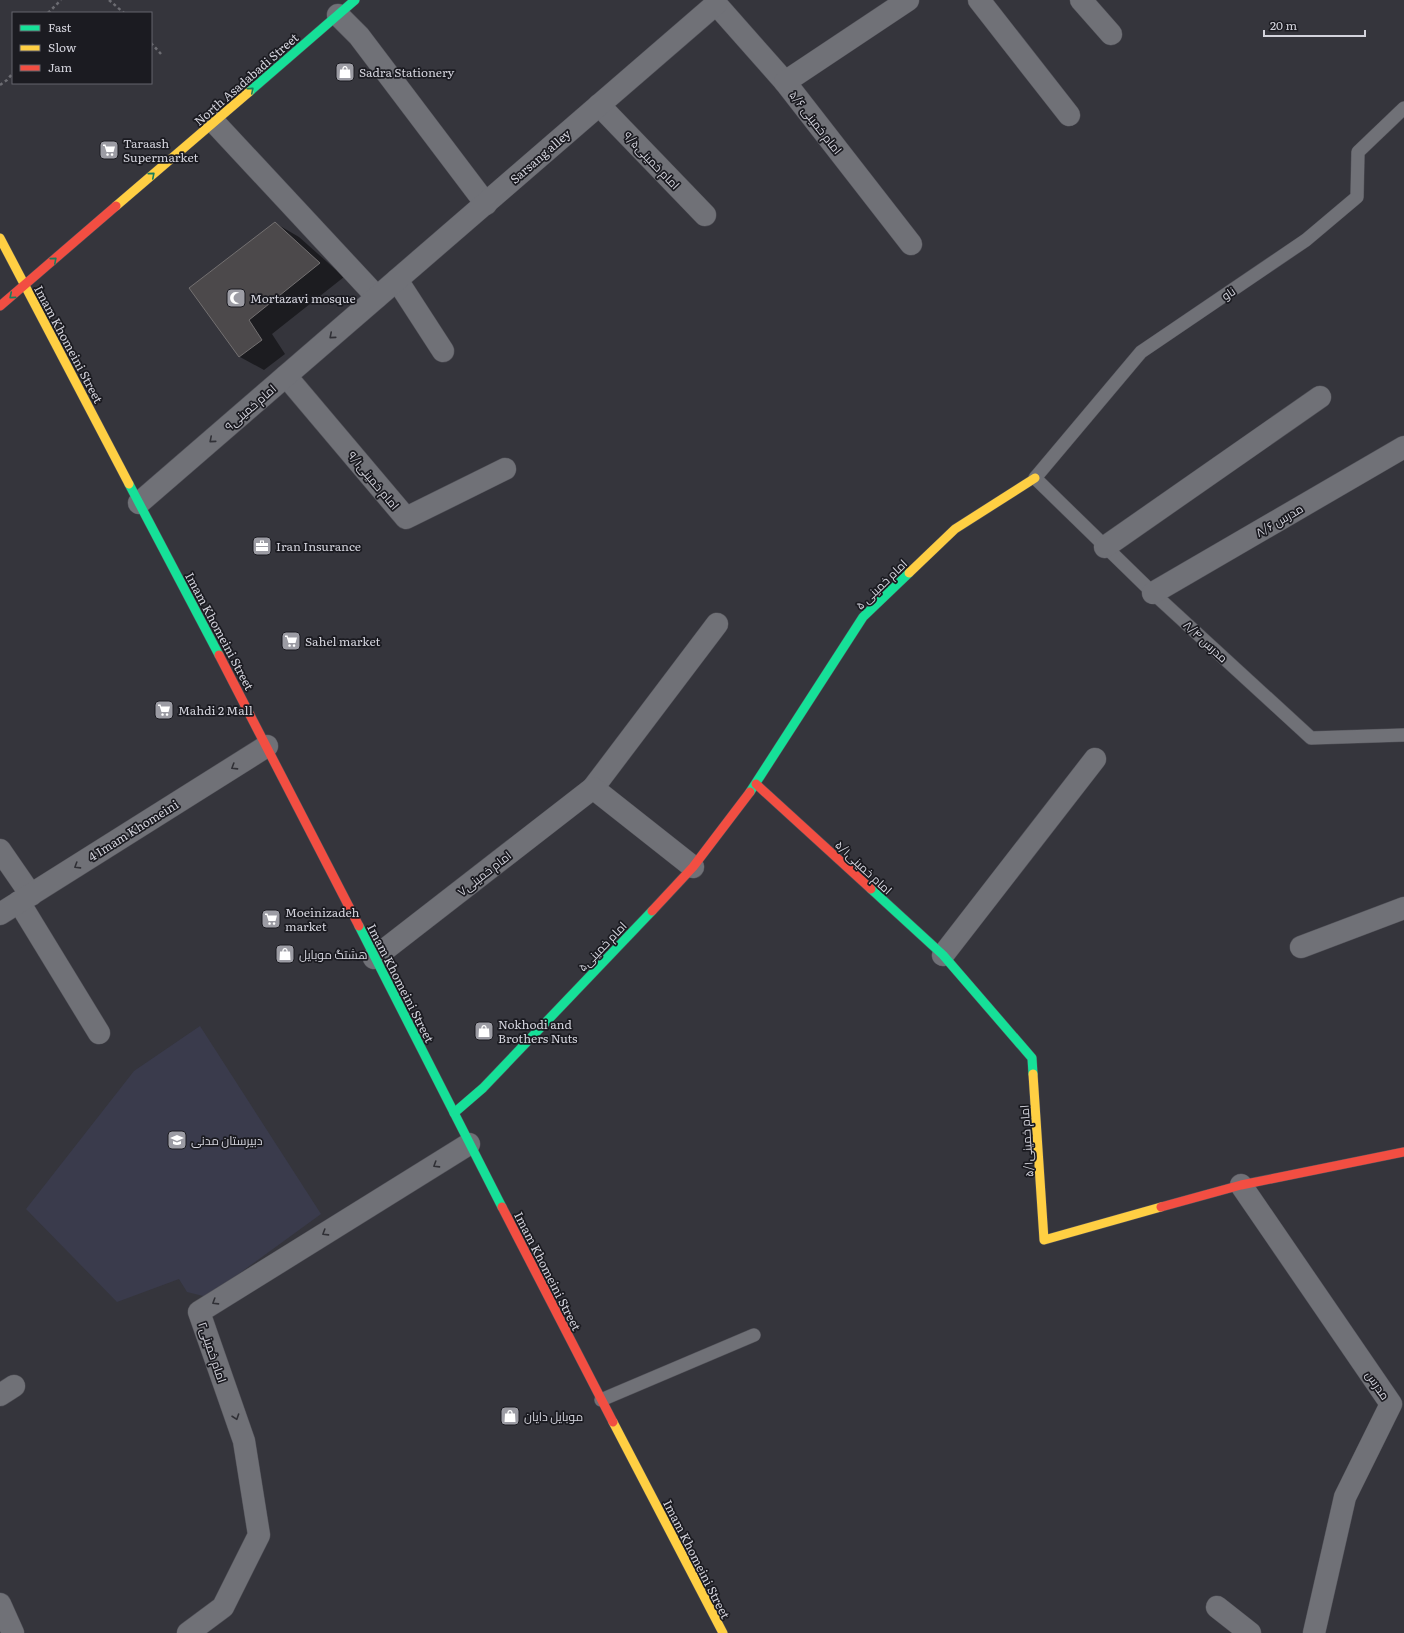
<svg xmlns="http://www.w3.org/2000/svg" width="1404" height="1633" font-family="Literata,Cairo,serif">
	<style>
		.built { fill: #3a3b4c }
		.shadow { fill: #0007 }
		.building { fill: #4c494b; stroke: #737071 }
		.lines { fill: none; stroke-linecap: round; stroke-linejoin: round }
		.lane-casing { stroke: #515158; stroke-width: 14 }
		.street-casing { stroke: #515158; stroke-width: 23 }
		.fast-casing { stroke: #515158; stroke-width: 10 }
		.slow-casing { stroke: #515158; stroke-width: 10 }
		.jam-casing { stroke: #515158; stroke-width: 10 }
		.path { stroke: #6c6c72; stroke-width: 2.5; stroke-dasharray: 3 3; stroke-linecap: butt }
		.lane { stroke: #707177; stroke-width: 13 }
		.street { stroke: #707177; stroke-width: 22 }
		.fast { stroke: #16e098; stroke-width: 9 }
		.slow { stroke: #ffcf43; stroke-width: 9 }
		.jam { stroke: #f24e42; stroke-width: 9 }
		.oneway { stroke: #187e5c }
		.oneway2 { stroke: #303036 }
		.labels { text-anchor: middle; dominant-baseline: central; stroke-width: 3.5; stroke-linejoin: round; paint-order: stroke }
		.poi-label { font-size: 12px; fill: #d3d3dc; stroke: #1b1b21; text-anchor: start }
		.street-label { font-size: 12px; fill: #d3d3dc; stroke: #1b1b21 }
	</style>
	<rect width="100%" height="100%" fill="#35353c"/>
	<path class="built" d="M 200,1026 L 321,1214 L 207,1297 L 187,1292 L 179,1279 L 117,1302 L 26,1209 L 134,1071 Z"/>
	<path class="shadow" d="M 275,223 L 299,237 L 344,277 L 272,334 L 285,354 L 264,370 L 240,357 L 191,288 Z"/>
	<path class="building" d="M 275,222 L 320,263 L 249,320 L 262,340 L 239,357 L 189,288 Z"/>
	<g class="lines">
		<g class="lane-casing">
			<g id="lane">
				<path d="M 1404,108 L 1358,152 L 1357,197 L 1306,240 L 1141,352 L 1035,478 L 1153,593 L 1311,738 L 1404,735"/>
				<path d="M 601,1400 L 754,1335"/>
			</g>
		</g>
		<g class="street-casing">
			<g id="street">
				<path d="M 979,0 L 1069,115"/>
				<path d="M 1081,0 L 1111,34"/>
				<path d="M 716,4 L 785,82 L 911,244"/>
				<path d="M 338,15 L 359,36 L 486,204"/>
				<path d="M 785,82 L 908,0"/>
				<path d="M 599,105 L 705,215"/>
				<path d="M 214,122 L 377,297"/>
				<path d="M 397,280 L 443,351"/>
				<path d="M 286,376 L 406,518 L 505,469"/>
				<path d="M 139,503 L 716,4 L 715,0"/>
				<path d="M 1105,547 L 1320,397"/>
				<path d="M 1153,593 L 1404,447"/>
				<path d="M 593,788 L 717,624"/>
				<path d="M 0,850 L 31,895"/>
				<path d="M 19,902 L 99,1033"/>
				<path d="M 0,914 L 267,746"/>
				<path d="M 1301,947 L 1404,908"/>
				<path d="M 943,955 L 1095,759"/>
				<path d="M 374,958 L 593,788 L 693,867"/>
				<path d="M 1241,1185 L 1391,1404 L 1345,1497 L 1314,1633"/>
				<path d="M 0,1395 L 14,1386"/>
				<path d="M 0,1604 L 13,1633"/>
				<path d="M 1217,1607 L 1250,1633"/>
				<path d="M 188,1633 L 223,1607 L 259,1535 L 244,1441 L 199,1312 L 469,1144"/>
			</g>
		</g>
		<g class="fast-casing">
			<g id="fast">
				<path d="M 249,92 L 355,0"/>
				<path d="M 129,484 L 219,655"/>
				<path d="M 750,792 L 863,617 L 909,573"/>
				<path d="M 871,889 L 943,955 L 1032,1058 L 1033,1074"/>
				<path d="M 359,926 L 502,1207"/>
				<path d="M 454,1113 L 483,1088 L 652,911"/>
			</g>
		</g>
		<g class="slow-casing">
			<g id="slow">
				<path d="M 116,206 L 249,92"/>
				<path d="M 0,238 L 129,484"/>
				<path d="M 909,573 L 955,529 L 1035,478"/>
				<path d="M 1033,1074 L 1044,1240 L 1161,1207"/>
				<path d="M 613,1422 L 723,1633"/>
			</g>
		</g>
		<g class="jam-casing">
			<g id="jam">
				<path d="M 0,306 L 116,206"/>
				<path d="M 219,655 L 359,926"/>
				<path d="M 756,784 L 871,889"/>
				<path d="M 652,911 L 693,867 L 750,792"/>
				<path d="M 502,1207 L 613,1422"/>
				<path d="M 1161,1207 L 1241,1185 L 1404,1152"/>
			</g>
		</g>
		<g class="path">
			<path d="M 109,0 L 124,13"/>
			<path d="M 48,13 L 61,0"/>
			<path d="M 151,43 L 161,54"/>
			<path d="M 0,85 L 7,80 L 13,73"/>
		</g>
		<use href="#lane" class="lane"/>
		<use href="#street" class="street"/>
		<use href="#fast" class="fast"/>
		<use href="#slow" class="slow"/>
		<use href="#jam" class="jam"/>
	</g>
	<defs><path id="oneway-chevron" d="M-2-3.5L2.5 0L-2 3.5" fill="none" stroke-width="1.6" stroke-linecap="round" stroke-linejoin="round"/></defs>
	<g class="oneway">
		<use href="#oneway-chevron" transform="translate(251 90) rotate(-41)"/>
		<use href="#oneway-chevron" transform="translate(152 175) rotate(-41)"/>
		<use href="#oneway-chevron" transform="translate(54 260) rotate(-41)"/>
		<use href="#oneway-chevron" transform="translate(12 296) rotate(140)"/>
	</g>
	<g class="oneway2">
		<use href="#oneway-chevron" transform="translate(332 336) rotate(139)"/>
		<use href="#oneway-chevron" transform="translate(212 440) rotate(139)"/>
		<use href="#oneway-chevron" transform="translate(234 767) rotate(148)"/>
		<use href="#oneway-chevron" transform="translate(77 866) rotate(148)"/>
		<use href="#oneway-chevron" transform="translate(436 1165) rotate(148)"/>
		<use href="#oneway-chevron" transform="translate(325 1233) rotate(148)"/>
		<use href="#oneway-chevron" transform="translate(215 1302) rotate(148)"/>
		<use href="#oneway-chevron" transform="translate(236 1417) rotate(71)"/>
	</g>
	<defs>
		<g id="shop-square" transform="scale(1)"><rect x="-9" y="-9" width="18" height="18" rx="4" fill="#9c9ca4" stroke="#1b1b21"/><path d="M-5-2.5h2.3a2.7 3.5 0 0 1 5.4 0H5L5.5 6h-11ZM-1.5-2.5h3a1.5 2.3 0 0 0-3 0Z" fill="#fff"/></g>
		<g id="supermarket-square" transform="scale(1)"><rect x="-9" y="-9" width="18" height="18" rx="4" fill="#9c9ca4" stroke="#1b1b21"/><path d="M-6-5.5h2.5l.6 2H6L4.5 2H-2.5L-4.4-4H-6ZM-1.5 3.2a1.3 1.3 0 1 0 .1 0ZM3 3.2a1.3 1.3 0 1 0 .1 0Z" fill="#fff"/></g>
		<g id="mosque-square" transform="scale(1)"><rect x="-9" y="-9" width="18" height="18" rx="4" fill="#9c9ca4" stroke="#1b1b21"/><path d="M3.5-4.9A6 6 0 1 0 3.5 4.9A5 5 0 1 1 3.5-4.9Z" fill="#fff"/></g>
		<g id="office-square" transform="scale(1)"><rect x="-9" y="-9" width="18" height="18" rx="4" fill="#9c9ca4" stroke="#1b1b21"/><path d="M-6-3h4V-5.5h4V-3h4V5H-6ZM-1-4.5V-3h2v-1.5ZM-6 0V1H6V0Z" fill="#fff"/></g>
		<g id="school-square" transform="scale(1)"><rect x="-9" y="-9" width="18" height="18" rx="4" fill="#9c9ca4" stroke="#1b1b21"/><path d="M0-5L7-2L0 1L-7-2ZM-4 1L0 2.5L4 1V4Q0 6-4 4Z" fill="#fff"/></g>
	</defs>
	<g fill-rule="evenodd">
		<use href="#shop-square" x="345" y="72"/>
		<use href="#supermarket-square" x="109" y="150"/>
		<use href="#mosque-square" x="236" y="298"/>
		<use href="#office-square" x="262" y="546"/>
		<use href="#supermarket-square" x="291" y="641"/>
		<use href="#supermarket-square" x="164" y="710"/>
		<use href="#supermarket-square" x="271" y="919"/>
		<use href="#shop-square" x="285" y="954"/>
		<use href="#shop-square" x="484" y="1031"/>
		<use href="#school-square" x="177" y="1140"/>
		<use href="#shop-square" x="510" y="1416"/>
	</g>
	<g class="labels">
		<g class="poi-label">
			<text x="359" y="72">Sadra Stationery</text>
			<text x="123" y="143">Taraash<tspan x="123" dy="14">Supermarket</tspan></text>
			<text x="250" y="298">Mortazavi mosque</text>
			<text x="276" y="546">Iran Insurance</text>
			<text x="305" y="641">Sahel market</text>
			<text x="178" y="710">Mahdi 2 Mall</text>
			<text x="285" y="912">Moeinizadeh<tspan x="285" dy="14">market</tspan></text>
			<text x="299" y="954">هشتگ موبایل</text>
			<text x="498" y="1024">Nokhodi and<tspan x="498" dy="14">Brothers Nuts</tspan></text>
			<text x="191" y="1140">دبیرستان مدنی</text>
			<text x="524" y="1416">موبایل دایان</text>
		</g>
		<g class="street-label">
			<text transform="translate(246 79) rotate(-41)">North Asadabadi Street</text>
			<text transform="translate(816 122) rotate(52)">امام خمینی ۵/۶</text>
			<text transform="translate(540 156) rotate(-41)">Sarsang alley</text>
			<text transform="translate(652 160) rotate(46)">امام خمینی۹/۵</text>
			<text transform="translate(1228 293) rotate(-34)">ناو</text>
			<text transform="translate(69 344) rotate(62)">Imam Khomeini Street</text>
			<text transform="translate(250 407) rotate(-41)">امام خمینی۹</text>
			<text transform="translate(374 480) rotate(50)">امام خمینی۹/۱</text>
			<text transform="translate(1279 520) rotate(-30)">مدرس ۸/۶</text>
			<text transform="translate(881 584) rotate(-44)">امام خمینی ۵</text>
			<text transform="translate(220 631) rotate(62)">Imam Khomeini Street</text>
			<text transform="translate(1206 641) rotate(43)">مدرس ۸/۴</text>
			<text transform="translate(133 830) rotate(-32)">4 Imam Khomeini</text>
			<text transform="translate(864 867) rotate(43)">امام خمینی۵/۱</text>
			<text transform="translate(484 873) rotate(-38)">امام خمینی۷</text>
			<text transform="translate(602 946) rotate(-46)">امام خمینی۵</text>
			<text transform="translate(401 983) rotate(63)">Imam Khomeini Street</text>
			<text transform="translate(1026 1141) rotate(-94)">امام خمینی۵/۱</text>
			<text transform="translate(548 1271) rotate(63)">Imam Khomeini Street</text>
			<text transform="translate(213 1352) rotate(71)">امام خمینی۲</text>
			<text transform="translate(1378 1385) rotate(56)">مدرس</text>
			<text transform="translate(697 1559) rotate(63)">Imam Khomeini Street</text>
		</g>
	</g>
	<rect x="12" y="12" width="140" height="72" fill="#1b1b21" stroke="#65656c"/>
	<rect x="20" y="25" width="20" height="6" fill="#16e098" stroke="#65656c"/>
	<text x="48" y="32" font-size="12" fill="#d3d3dc">Fast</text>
	<rect x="20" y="45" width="20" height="6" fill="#ffcf43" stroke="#65656c"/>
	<text x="48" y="52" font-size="12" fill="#d3d3dc">Slow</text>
	<rect x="20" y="65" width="20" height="6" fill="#f24e42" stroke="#65656c"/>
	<text x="48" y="72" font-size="12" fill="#d3d3dc">Jam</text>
	<path d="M1264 30v6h101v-6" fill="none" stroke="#d3d3dc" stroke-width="2"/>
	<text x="1270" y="30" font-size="12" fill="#d3d3dc" stroke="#1b1b21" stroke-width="3" paint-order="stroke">20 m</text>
</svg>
